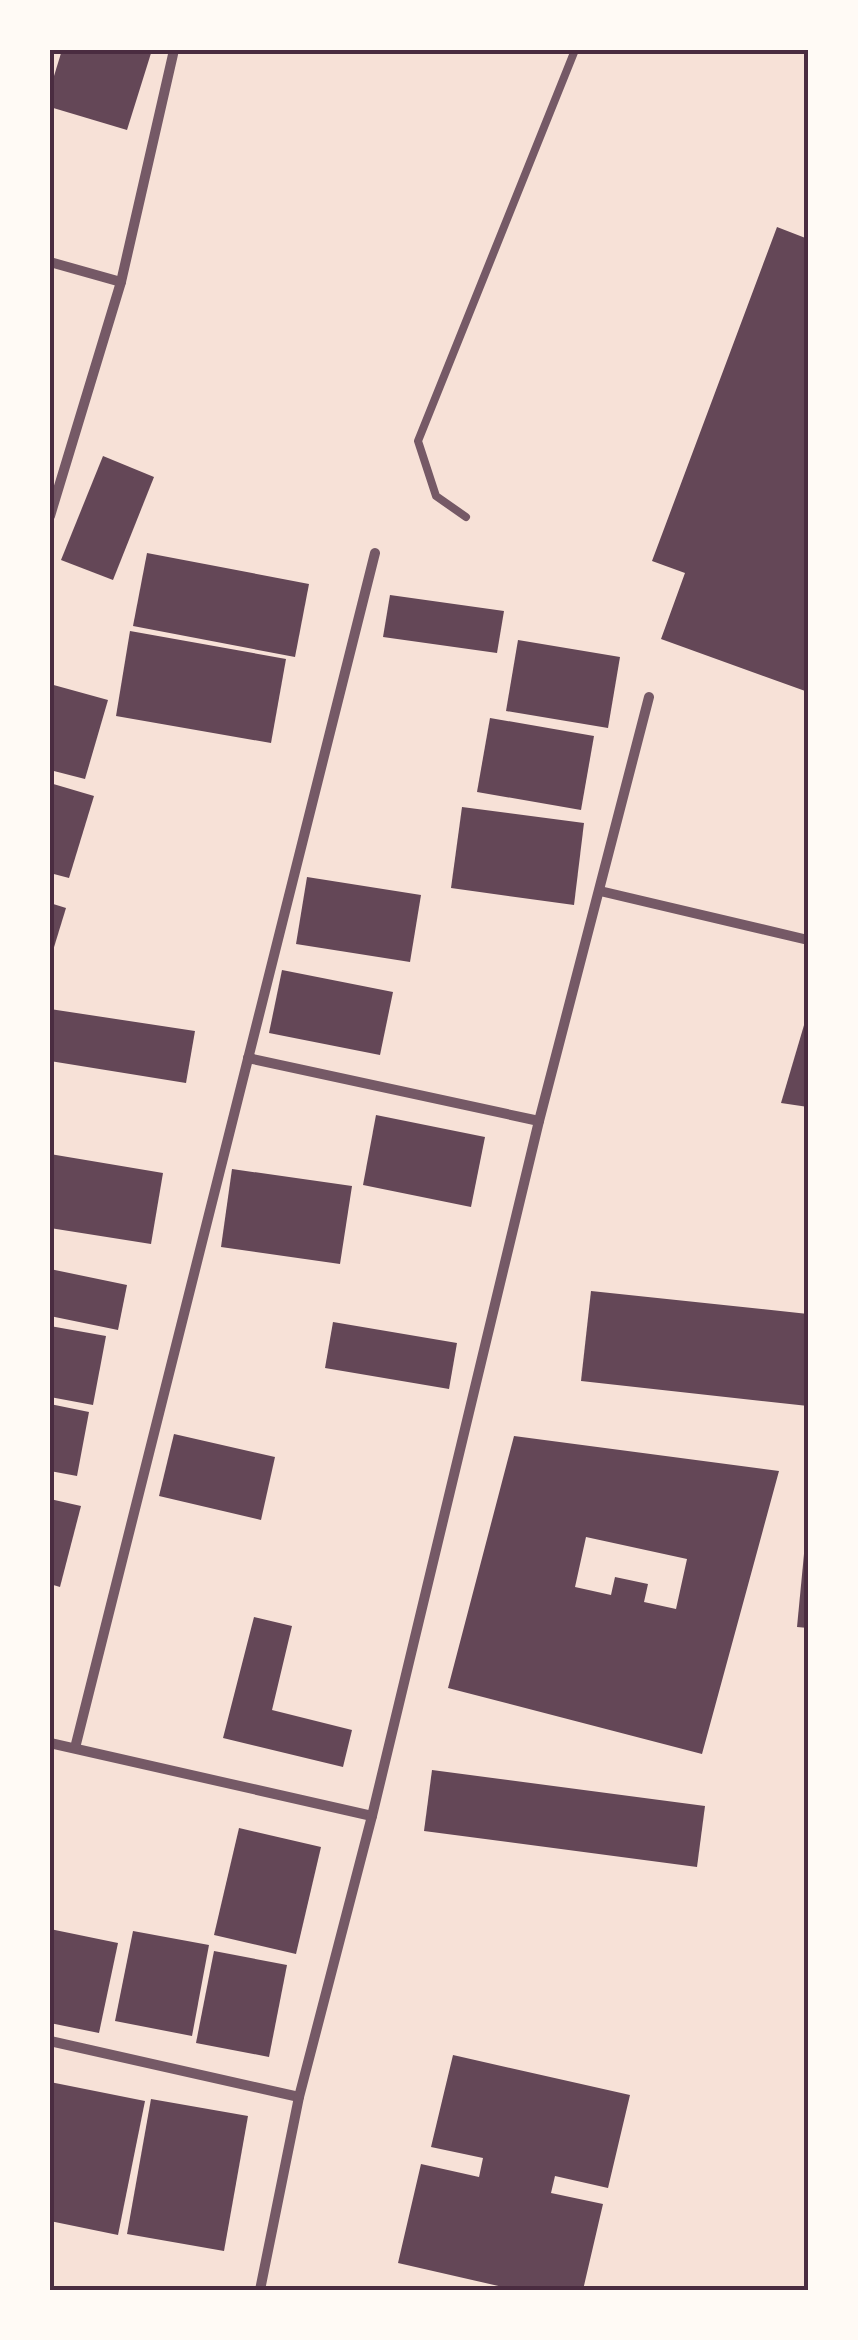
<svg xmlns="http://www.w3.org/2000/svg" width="858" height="2340" font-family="'Nunito Sans',sans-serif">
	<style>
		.building { fill: #644757; fill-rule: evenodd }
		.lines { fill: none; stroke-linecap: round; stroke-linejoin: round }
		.service { stroke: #755966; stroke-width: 8 }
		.minor { stroke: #755966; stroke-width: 10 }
		.neatline { fill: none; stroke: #4a2c40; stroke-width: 4 }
	</style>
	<rect width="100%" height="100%" fill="#f7e1d7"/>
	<g class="building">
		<path d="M 62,50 L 152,50 L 127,130 L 50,107 L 50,89 Z"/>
		<path d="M 777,227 L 808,239 L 808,692 L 661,639 L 685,573 L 652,561 Z"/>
		<path d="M 103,456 L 154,477 L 113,580 L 61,560 Z"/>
		<path d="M 147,553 L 309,584 L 295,657 L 133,626 Z"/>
		<path d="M 390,595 L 504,611 L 497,653 L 383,637 Z"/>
		<path d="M 130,631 L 286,659 L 271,743 L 116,716 Z"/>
		<path d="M 518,640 L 620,657 L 608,728 L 506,711 Z"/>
		<path d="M 50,684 L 108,700 L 85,779 L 50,770 Z"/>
		<path d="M 490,718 L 594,736 L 581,810 L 477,792 Z"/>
		<path d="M 50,783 L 94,796 L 69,878 L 50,873 Z"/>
		<path d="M 462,807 L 584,823 L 574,905 L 451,888 Z"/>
		<path d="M 307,877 L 421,895 L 410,962 L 296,944 Z"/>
		<path d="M 50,903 L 66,908 L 51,957 L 50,957 Z"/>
		<path d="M 282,970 L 393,992 L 380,1055 L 269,1033 Z"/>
		<path d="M 50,1009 L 195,1031 L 186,1083 L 50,1061 Z"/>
		<path d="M 807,1015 L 808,1015 L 808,1107 L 781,1103 Z"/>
		<path d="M 376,1115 L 485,1137 L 471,1207 L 363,1185 Z"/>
		<path d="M 50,1154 L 163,1173 L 151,1244 L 50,1228 Z"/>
		<path d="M 232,1169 L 352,1186 L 340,1264 L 221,1247 Z"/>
		<path d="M 50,1269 L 127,1285 L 118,1330 L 50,1316 Z"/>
		<path d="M 591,1291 L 808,1314 L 808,1406 L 581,1381 Z"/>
		<path d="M 333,1322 L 457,1343 L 449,1389 L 325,1368 Z"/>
		<path d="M 50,1326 L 106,1336 L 93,1405 L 50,1397 Z"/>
		<path d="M 50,1404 L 89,1412 L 77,1476 L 50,1471 Z"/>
		<path d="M 174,1434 L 275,1457 L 261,1520 L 159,1496 Z"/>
		<path d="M 514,1436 L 779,1471 L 702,1754 L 448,1688 ZM 586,1537 L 687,1559 L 676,1609 L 644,1602 L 648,1584 L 615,1577 L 611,1595 L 575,1587 Z"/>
		<path d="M 50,1499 L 81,1506 L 60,1587 L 50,1584 Z"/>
		<path d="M 804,1554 L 808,1555 L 808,1628 L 797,1627 Z"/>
		<path d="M 254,1617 L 292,1626 L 272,1710 L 352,1730 L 343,1767 L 223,1738 Z"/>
		<path d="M 432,1770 L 705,1806 L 697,1867 L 424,1831 Z"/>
		<path d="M 239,1828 L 321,1847 L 296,1954 L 214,1935 Z"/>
		<path d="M 50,1929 L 118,1943 L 99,2033 L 50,2023 Z"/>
		<path d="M 133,1931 L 209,1945 L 192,2036 L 115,2021 Z"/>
		<path d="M 214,1951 L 287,1965 L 269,2057 L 196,2043 Z"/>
		<path d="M 453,2055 L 630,2095 L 608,2188 L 555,2176 L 551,2193 L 603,2204 L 583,2290 L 516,2290 L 398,2263 L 421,2164 L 479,2177 L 483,2158 L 431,2147 Z"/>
		<path d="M 50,2082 L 145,2101 L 118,2235 L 50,2221 Z"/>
		<path d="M 151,2099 L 248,2116 L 224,2251 L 127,2234 Z"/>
	</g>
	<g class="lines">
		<path class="service" d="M 466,517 L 436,496 L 418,441 L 575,50"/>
		<g class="minor">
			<path d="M 50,262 L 121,282"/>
			<path d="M 50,516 L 121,282 L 174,50"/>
			<path d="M 600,891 L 808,940"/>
			<path d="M 248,1058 L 539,1121"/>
			<path d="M 50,1743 L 372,1816"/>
			<path d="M 75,1748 L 375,553"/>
			<path d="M 50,2041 L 299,2097"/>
			<path d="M 260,2290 L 299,2097 L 372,1816 L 539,1121 L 649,697"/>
		</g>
	</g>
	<rect width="858" height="2340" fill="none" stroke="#fffaf5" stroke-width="105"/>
	<rect x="52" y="52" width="754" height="2236" class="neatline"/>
</svg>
